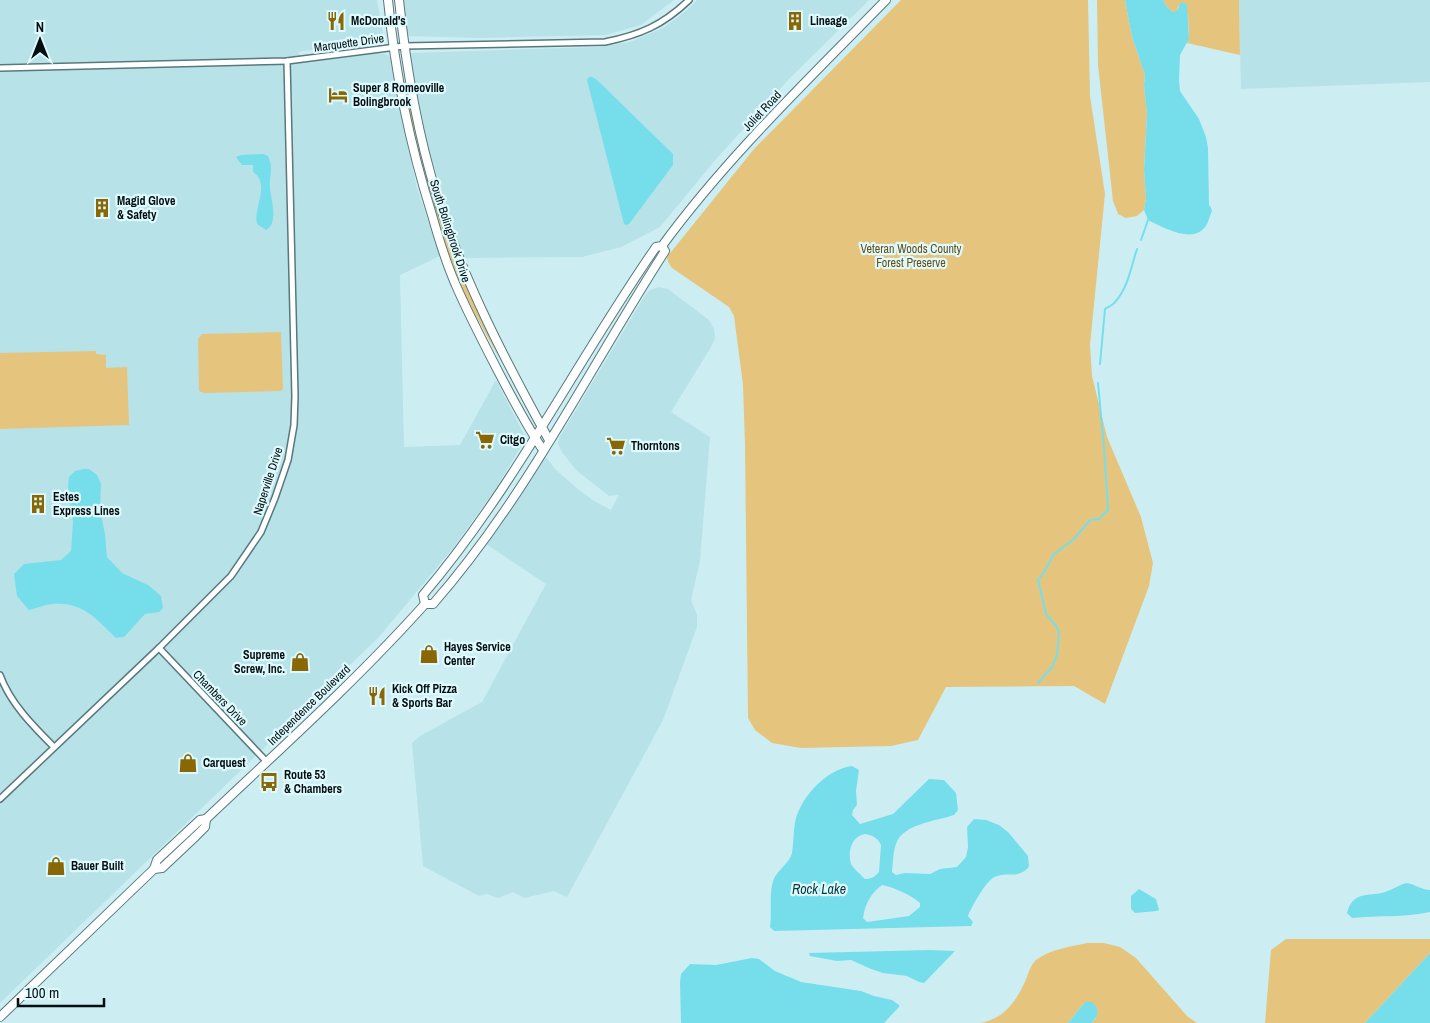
<svg xmlns="http://www.w3.org/2000/svg" width="1430" height="1023" font-family="'Archivo Narrow',sans-serif">
	<style>
		.built { fill: #b7e2e8 }
		.green { fill: #e5c57d }
		.water { fill: #76deeb; fill-rule: evenodd }
		.lines { fill: none; stroke-linecap: round; stroke-linejoin: round }
		.stream { stroke: #76deeb; stroke-width: 2 }
		.minor-casing { stroke: #59787c; stroke-width: 8 }
		.primary-casing { stroke: #59787c; stroke-width: 10 }
		.minor { stroke: #fff; stroke-width: 5 }
		.primary { stroke: #fff; stroke-width: 8 }
		.labels { text-anchor: middle; dominant-baseline: central; stroke-width: 4.5; stroke-linejoin: round; paint-order: stroke }
		.poi-label { font-size: 12px; font-weight: bold; fill: #040f11; stroke: #dffafe; text-anchor: start }
		.street-label { font-size: 12px; fill: #040f11; stroke: #dffafe }
		.park-label { font-size: 12px; fill: #664f18; stroke: #dffafe }
		.water-label { font-size: 14px; font-style: italic; fill: #073b40; stroke: #dffafe }
	</style>
	<rect width="100%" height="100%" fill="#cceef3"/>
	<g class="built">
		<path d="M 0,0 L 377,0 L 384,39 L 298,52 L 305,63 L 379,53 L 388,55 L 392,60 L 405,134 L 417,188 L 440,256 L 400,275 L 404,447 L 460,445 L 496,380 L 526,438 L 497,487 L 454,547 L 379,637 L 0,1003 Z"/>
		<path d="M 403,0 L 674,0 L 641,25 L 606,35 L 481,38 L 407,36 Z"/>
		<path d="M 697,0 L 869,0 L 790,78 L 717,158 L 660,227 L 621,247 L 582,257 L 463,258 L 427,145 L 409,53 L 599,47 L 630,42 L 663,28 L 686,11 Z"/>
		<path d="M 1239,0 L 1430,0 L 1430,82 L 1241,89 Z"/>
		<path d="M 659,287 L 668,289 L 709,320 L 714,329 L 715,338 L 711,347 L 671,412 L 710,437 L 700,561 L 691,600 L 697,615 L 697,627 L 663,720 L 567,897 L 554,891 L 524,898 L 513,892 L 498,898 L 487,894 L 479,896 L 423,866 L 412,743 L 420,736 L 482,702 L 546,584 L 483,542 L 543,453 L 555,469 L 579,490 L 594,501 L 611,510 L 619,495 L 609,496 L 576,470 L 562,452 L 558,444 L 559,438 L 644,297 L 650,290 Z"/>
	</g>
	<g class="green">
		<path d="M 901,0 L 1088,0 L 1090,96 L 1105,194 L 1090,345 L 1092,376 L 1107,437 L 1141,517 L 1153,563 L 1149,586 L 1105,704 L 1074,686 L 946,687 L 918,740 L 891,746 L 801,748 L 772,743 L 755,730 L 748,718 L 745,445 L 743,385 L 734,316 L 729,307 L 672,268 L 668,262 L 667,257 L 754,149 Z"/>
		<path d="M 1097,0 L 1125,0 L 1132,37 L 1145,75 L 1144,85 L 1147,114 L 1144,170 L 1146,198 L 1144,210 L 1137,216 L 1126,218 L 1118,214 L 1113,201 L 1098,65 Z"/>
		<path d="M 1163,0 L 1239,0 L 1240,55 L 1187,43 L 1189,38 L 1188,15 L 1178,6 L 1177,12 L 1173,12 L 1167,7 Z"/>
		<path d="M 404,90 L 471,295 L 498,356 L 460,287 L 447,251 L 423,172 Z"/>
		<path d="M 281,332 L 283,389 L 281,391 L 204,393 L 199,391 L 198,339 L 202,334 Z"/>
		<path d="M 96,351 L 96,354 L 106,355 L 106,368 L 127,367 L 129,425 L 0,429 L 0,353 Z"/>
		<path d="M 1286,939 L 1430,939 L 1430,953 L 1365,1023 L 1265,1023 L 1271,950 Z"/>
		<path d="M 1087,943 L 1104,943 L 1120,947 L 1136,958 L 1187,1016 L 1197,1023 L 1092,1023 L 1096,1018 L 1085,1002 L 1068,1023 L 980,1023 C 1005,1019 1018,999 1027,977 C 1029,971 1031,965 1036,960 C 1051,949 1069,947 1087,943 Z"/>
	</g>
	<g class="water">
		<path d="M 1125,0 L 1163,0 L 1167,7 L 1173,12 L 1177,11 L 1181,2 L 1187,4 L 1189,39 L 1180,55 L 1179,80 L 1180,91 L 1199,119 L 1206,137 L 1208,148 L 1209,205 C 1214,211 1211,212 1209,219 C 1200,248 1166,229 1148,220 L 1144,210 L 1146,198 L 1144,170 L 1147,114 L 1144,85 L 1145,75 L 1132,37 Z"/>
		<path d="M 589,77 L 592,77 L 597,80 L 673,154 L 673,165 L 629,224 L 626,225 L 624,224 L 587,80 Z"/>
		<path d="M 263,154 L 268,156 C 274,168 269,177 270,188 C 271,200 279,223 266,230 L 257,224 C 253,208 271,183 253,172 L 253,165 L 242,165 L 236,157 L 241,155 Z"/>
		<path d="M 84,469 L 89,469 L 97,475 L 101,484 L 100,510 L 105,534 L 107,557 L 122,573 L 148,585 L 161,596 L 163,608 L 159,612 L 145,614 L 124,637 L 116,638 C 96,619 83,601 52,604 C 44,605 37,608 29,610 L 17,596 L 14,574 L 24,564 L 61,560 L 71,551 L 73,522 L 68,486 L 69,477 L 75,471 Z"/>
		<path d="M 852,766 L 859,770 L 856,791 L 857,805 L 853,810 L 852,815 L 860,824 L 893,814 L 929,779 L 944,780 L 956,793 L 958,810 L 954,815 C 937,821 902,824 896,844 C 893,852 893,863 892,872 L 896,875 L 905,873 L 930,874 L 940,869 L 957,867 L 966,857 L 968,847 L 967,827 L 974,819 L 986,820 L 999,825 L 1008,832 L 1028,856 L 1029,867 C 1017,879 1011,872 997,876 C 986,879 974,904 969,913 L 968,916 L 973,922 L 971,926 L 774,931 L 770,927 C 772,913 769,894 773,881 C 777,870 789,864 792,853 C 794,841 793,829 796,818 C 803,795 827,769 852,766 ZM 865,834 C 872,835 878,838 881,845 L 879,872 C 874,877 872,879 865,879 C 861,875 854,869 851,864 C 847,852 852,836 865,834 ZM 882,885 C 893,887 911,895 920,903 L 920,907 L 909,916 L 867,922 L 863,918 C 865,904 871,893 882,885 Z"/>
		<path d="M 1406,883 C 1416,884 1421,890 1430,890 L 1430,912 C 1404,918 1378,915 1352,918 L 1347,913 C 1353,890 1369,897 1385,892 C 1392,890 1399,885 1406,883 Z"/>
		<path d="M 1139,889 L 1156,899 L 1159,910 L 1157,911 L 1135,913 L 1131,909 L 1131,896 Z"/>
		<path d="M 929,950 L 955,951 L 924,983 L 919,982 L 907,976 L 883,973 L 871,969 L 851,960 L 837,961 L 810,956 L 809,953 Z"/>
		<path d="M 1430,953 L 1430,1023 L 1365,1023 Z"/>
		<path d="M 752,958 L 759,959 L 775,971 L 801,982 L 861,991 L 874,996 L 892,1000 L 899,1005 L 899,1007 L 884,1023 L 681,1023 L 680,982 L 681,974 L 690,964 L 716,965 Z"/>
		<path d="M 1085,1002 L 1092,1002 C 1100,1010 1099,1014 1092,1023 L 1068,1023 Z"/>
	</g>
	<g class="lines">
		<g class="stream">
			<path d="M 1141,240 L 1148,220"/>
			<path d="M 1100,364 L 1105,309 C 1108,307 1113,305 1115,302 C 1128,288 1131,267 1137,249"/>
			<path d="M 1038,683 L 1053,666 L 1057,654 L 1059,633 L 1057,627 L 1046,614 L 1038,580 L 1044,572 L 1054,554 L 1074,539 L 1090,520 L 1099,519 L 1108,510 L 1104,448 L 1098,383"/>
		</g>
		<g class="minor-casing">
			<g id="minor">
				<path d="M 0,68 L 287,61 L 404,46 L 605,42 C 640,35 663,25 689,0"/>
				<path d="M 159,648 L 267,762"/>
				<path d="M 0,675 C 10,703 33,726 54,747"/>
				<path d="M 0,799 L 159,648 L 231,576 L 261,532 L 275,498 L 288,460 L 294,425 L 295,396 L 287,61"/>
			</g>
		</g>
		<g class="primary-casing">
			<g id="primary">
				<path d="M 388,0 C 395,73 410,145 432,215 C 439,240 447,266 458,290 C 470,317 484,344 498,371 C 512,398 526,425 543,450"/>
				<path d="M 399,0 C 406,67 417,132 437,196 C 464,282 506,362 549,440"/>
				<path d="M 425,604 L 423,595 C 514,488 576,362 656,247 L 662,246 C 728,156 809,79 886,0"/>
				<path d="M 154,869 L 162,868 L 196,836 L 205,827 L 206,819"/>
				<path d="M 0,1017 L 154,869 L 157,860 L 200,820 L 206,819 C 280,749 357,680 425,604 L 433,604 C 526,498 589,369 665,251 L 662,246"/>
			</g>
		</g>
		<use href="#minor" class="minor"/>
		<use href="#primary" class="primary"/>
	</g>
	<defs>
		<g id="restaurant-bare" transform="scale(1.5)"><path d="M-5-6h1v4h1v-4h1v4h1v-4h1v5L-1.5 .5V6h-2V.5L-5-1ZM5-6V6H3V1.5H1.5Q1.5-4 5-6Z" fill="#896705" stroke="#dffafe" stroke-width="2.5" paint-order="stroke"/></g>
		<g id="building-bare" transform="scale(1.5)"><path d="M-4-6H4V6H1V3H-1V6H-4ZM-2.5-4.3h1.7v1.8h-1.7ZM.8-4.3h1.7v1.8H.8ZM-2.5-1h1.7V.8h-1.7ZM.8-1h1.7V.8H.8Z" fill="#896705" stroke="#dffafe" stroke-width="2.5" paint-order="stroke"/></g>
		<g id="hotel-bare" transform="scale(1.5)"><path d="M-6-4.5h1.5V1H6V5H4.5V3h-9V5H-6ZM-4 0a1.8 1.8 0 1 1 3.6 0ZM.5 0V-2.5h3Q6-2.5 6 0Z" fill="#896705" stroke="#dffafe" stroke-width="2.5" paint-order="stroke"/></g>
		<g id="supermarket-bare" transform="scale(1.5)"><path d="M-6-5.5h2.5l.6 2H6L4.5 2H-2.5L-4.4-4H-6ZM-1.5 3.2a1.3 1.3 0 1 0 .1 0ZM3 3.2a1.3 1.3 0 1 0 .1 0Z" fill="#896705" stroke="#dffafe" stroke-width="2.5" paint-order="stroke"/></g>
		<g id="shop-bare" transform="scale(1.5)"><path d="M-5-2.5h2.3a2.7 3.5 0 0 1 5.4 0H5L5.5 6h-11ZM-1.5-2.5h3a1.5 2.3 0 0 0-3 0Z" fill="#896705" stroke="#dffafe" stroke-width="2.5" paint-order="stroke"/></g>
		<g id="bus-bare" transform="scale(1.5)"><path d="M-5-6H5V4H4V6H2V4H-2V6H-4V4H-5ZM-3.5-4V0h7V-4ZM-3.5 1.2v1.5H-2V1.2ZM2 1.2v1.5H3.5V1.2Z" fill="#896705" stroke="#dffafe" stroke-width="2.5" paint-order="stroke"/></g>
	</defs>
	<g fill-rule="evenodd">
		<use href="#restaurant-bare" x="336" y="21"/>
		<use href="#building-bare" x="795" y="21"/>
		<use href="#hotel-bare" x="338" y="95"/>
		<use href="#building-bare" x="102" y="208"/>
		<use href="#supermarket-bare" x="485" y="440"/>
		<use href="#supermarket-bare" x="616" y="446"/>
		<use href="#building-bare" x="38" y="504"/>
		<use href="#shop-bare" x="429" y="654"/>
		<use href="#shop-bare" x="300" y="662"/>
		<use href="#restaurant-bare" x="377" y="696"/>
		<use href="#shop-bare" x="188" y="763"/>
		<use href="#bus-bare" x="269" y="782"/>
		<use href="#shop-bare" x="56" y="866"/>
	</g>
	<g class="labels">
		<g class="poi-label">
			<text x="351" y="21">McDonald's</text>
			<text x="810" y="21">Lineage</text>
			<text x="353" y="88">Super 8 Romeoville<tspan x="353" dy="14">Bolingbrook</tspan></text>
			<text x="117" y="201">Magid Glove<tspan x="117" dy="14">&amp; Safety</tspan></text>
			<text x="500" y="440">Citgo</text>
			<text x="631" y="446">Thorntons</text>
			<text x="53" y="497">Estes<tspan x="53" dy="14">Express Lines</tspan></text>
			<text x="444" y="647">Hayes Service<tspan x="444" dy="14">Center</tspan></text>
			<text x="285" y="655" text-anchor="end">Supreme<tspan x="285" dy="14">Screw, Inc.</tspan></text>
			<text x="392" y="689">Kick Off Pizza<tspan x="392" dy="14">&amp; Sports Bar</tspan></text>
			<text x="203" y="763">Carquest</text>
			<text x="284" y="775">Route 53<tspan x="284" dy="14">&amp; Chambers</tspan></text>
			<text x="71" y="866">Bauer Built</text>
		</g>
		<g class="street-label">
			<text transform="translate(349 43) rotate(-8)">Marquette Drive</text>
			<text transform="translate(762 111) rotate(-47)">Joliet Road</text>
			<text transform="translate(450 231) rotate(72)">South Bolingbrook Drive</text>
			<text transform="translate(268 481) rotate(-72)">Naperville Drive</text>
			<text transform="translate(220 698) rotate(46)">Chambers Drive</text>
			<text transform="translate(309 705) rotate(-44)">Independence Boulevard</text>
		</g>
		<g class="park-label">
			<text x="911" y="249">Veteran Woods County<tspan x="911" dy="14">Forest Preserve</tspan></text>
		</g>
		<g class="water-label">
			<text x="819" y="889">Rock Lake</text>
		</g>
	</g>
	<g transform="translate(40 40)" stroke="#dffafe" stroke-width="4" paint-order="stroke">
	<path d="M0-4L9 19L0 12L-9 19Z" fill="#040f11"/>
	<text y="-8" font-size="14" font-weight="bold" text-anchor="middle" fill="#040f11">N</text>
	</g>
	<path d="M18 998v8h86v-8" fill="none" stroke="#040f11" stroke-width="2.5"/>
	<text x="25" y="998" font-size="15" fill="#040f11" stroke="#dffafe" stroke-width="4" paint-order="stroke">100 m</text>
</svg>
